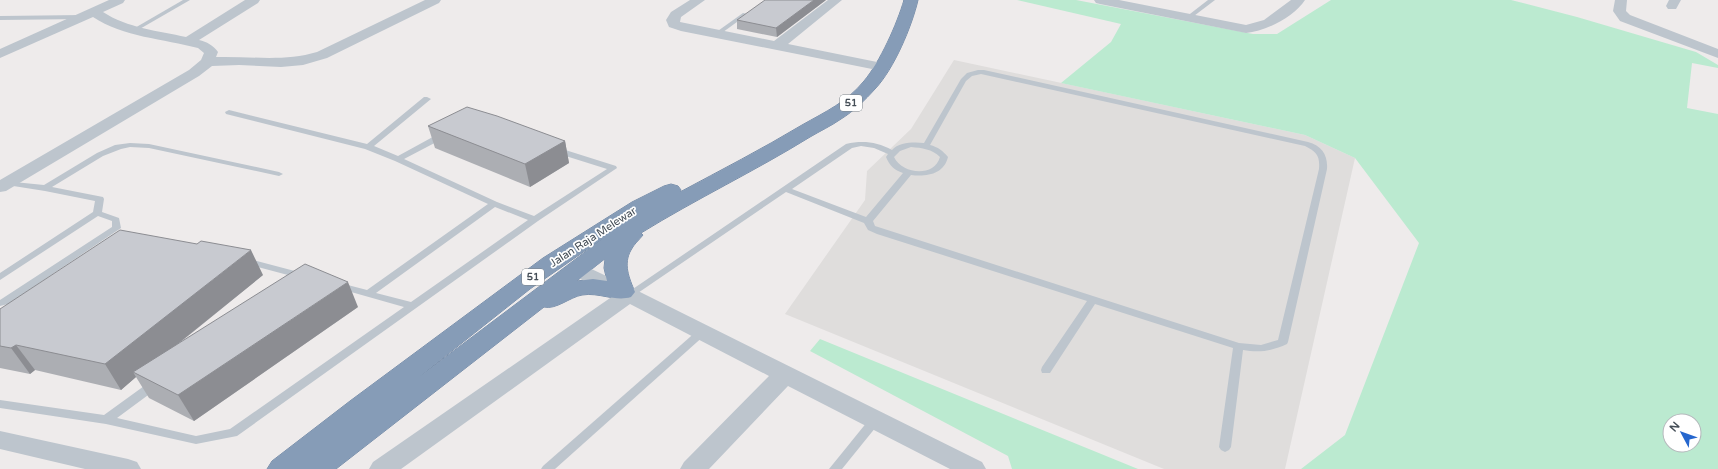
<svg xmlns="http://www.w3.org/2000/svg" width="1718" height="469" font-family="'Varela Round',sans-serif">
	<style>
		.education { fill: #dfdddc }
		.green { fill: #bbead0; fill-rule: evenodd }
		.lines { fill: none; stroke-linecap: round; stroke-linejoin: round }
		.highway-casing { stroke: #7187a3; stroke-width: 1 }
		.lane { fill: #bdc5cd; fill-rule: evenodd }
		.street { fill: #bdc5cd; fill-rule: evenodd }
		.highway { fill: #869cb7; fill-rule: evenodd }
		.wall { fill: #acaeb3 }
		.shaded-wall { fill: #8c8d92 }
		.building { fill: #c8cad0; stroke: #8c8d92 }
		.labels { text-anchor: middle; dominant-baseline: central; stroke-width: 3.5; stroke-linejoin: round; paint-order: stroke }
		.shield { fill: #fff; stroke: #7d8389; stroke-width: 1 }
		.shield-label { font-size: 10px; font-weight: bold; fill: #454e57 }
		.street-label { font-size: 11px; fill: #454e57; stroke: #fff }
	</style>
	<rect width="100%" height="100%" fill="#eeebeb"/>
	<path class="education" d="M 954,60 L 1305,135 L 1355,158 L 1285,469 L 1164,469 L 785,314 L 865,200 L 867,171 L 911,129 Z"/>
	<g class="green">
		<path d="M 1017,0 L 1076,0 L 1253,34 L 1277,34 L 1331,0 L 1511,0 L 1577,17 L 1696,52 L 1718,65 L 1718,68 L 1692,63 L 1687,108 L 1718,114 L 1718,469 L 1301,469 L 1345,435 L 1419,243 L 1355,158 L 1305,135 L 1061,83 L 1111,42 L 1121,24 ZM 1670,421 L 1694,421 L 1694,445 L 1670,445 Z"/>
		<path d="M 820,339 L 1138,469 L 1012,469 L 1008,456 L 810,351 Z"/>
	</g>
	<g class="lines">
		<g class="highway-casing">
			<path id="highway" d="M 904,0 L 918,0 C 912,26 894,69 875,89 C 865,100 854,111 841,119 C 831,126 820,131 810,137 C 755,171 696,199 641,233 L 643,235 C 639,240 634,244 631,250 C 623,264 629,278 635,292 L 631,297 C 615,302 599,292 582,295 C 570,297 556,310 544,307 L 336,469 L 267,469 L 272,461 L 350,401 L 543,258 L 632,202 L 664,186 L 671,184 L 678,186 L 681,190 L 680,192 C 721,170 762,149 802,125 C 825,112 847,102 864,81 C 880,62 897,24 904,0 ZM 605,237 L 419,377 L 530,289 ZM 605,259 L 604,268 L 607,281 L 593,279 L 577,281 Z"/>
		</g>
		<g class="lane">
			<path d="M 183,0 L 190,0 L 138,30 L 133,29 Z"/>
			<path d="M 1208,0 L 1215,0 L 1190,19 L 1186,19 L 1186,17 Z"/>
			<path d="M 743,13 L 748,14 L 719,35 L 715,35 L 715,33 Z"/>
			<path d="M 0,16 L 83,15 L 86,17 L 83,19 L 0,20 Z"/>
			<path d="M 978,70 L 984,70 L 1308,142 C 1322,146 1328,155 1327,169 L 1288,342 L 1287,344 C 1272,351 1259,353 1243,350 L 1231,447 L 1229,450 L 1225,452 L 1221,450 L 1219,447 L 1233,348 L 1095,304 L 1050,373 L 1042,373 L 1041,370 L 1042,367 L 1087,301 L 877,234 L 868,230 L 864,223 L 786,192 L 632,297 L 626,297 L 624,295 L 846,144 C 863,140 877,142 892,150 C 899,142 914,142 924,143 L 961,79 L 967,73 ZM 981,74 L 1305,146 C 1317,152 1320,156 1319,169 L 1278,340 L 1261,345 L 1239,343 L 875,226 L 873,221 L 911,175 C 927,177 944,174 948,157 C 943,151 938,147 930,145 L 966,81 L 972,76 ZM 861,146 L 874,148 L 888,154 L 886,157 C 890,166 894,170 903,173 L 866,217 L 792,189 L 852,148 ZM 911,147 C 922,148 932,149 940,157 C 934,178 902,174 894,157 L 900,151 Z"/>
			<path d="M 424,97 L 427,97 L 431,99 L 374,146 L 398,156 L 440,133 L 446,133 L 447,135 L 446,137 L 404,159 L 497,202 L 534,216 L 607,169 L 553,152 L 552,150 L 553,148 L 559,148 L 616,166 L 617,168 L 538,221 L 237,436 L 196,444 L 106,424 L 0,408 L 0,400 L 104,415 L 151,381 L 155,380 L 159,381 L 160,384 L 159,387 L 117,418 L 196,436 L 230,429 L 404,307 L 337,288 L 335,286 L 340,283 L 367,290 L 488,204 L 395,161 L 365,149 L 226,114 L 225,112 L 229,110 L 367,144 ZM 495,207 L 528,220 L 411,302 L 376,293 Z"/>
			<path d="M 130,143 L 149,144 L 279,172 L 283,174 L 279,176 L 149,148 L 130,147 L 121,149 L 103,156 L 52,187 L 103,197 L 104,199 L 102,212 L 119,218 L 121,228 L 8,304 L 0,306 L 0,300 L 112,227 L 112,221 L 98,216 L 0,280 L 0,273 L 93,212 L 95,201 L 45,191 L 7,185 L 4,185 L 3,183 L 4,181 L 44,185 L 97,153 L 115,145 Z"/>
			<path d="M 246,258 L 306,274 L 308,276 L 303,279 L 243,263 L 241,261 L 243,259 Z"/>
			<path d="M 702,329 L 706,330 L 707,332 L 706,334 L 555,469 L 541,469 L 543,466 L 698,330 Z"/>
			<path d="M 876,415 L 880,416 L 882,419 L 880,422 L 842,469 L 829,469 L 872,416 Z"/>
		</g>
		<g class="street">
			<path d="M 109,0 L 125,0 L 123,3 L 103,12 C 127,28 159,31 186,37 L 245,0 L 260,0 L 258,3 L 199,40 C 207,42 213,45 218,52 L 216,57 C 250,56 284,62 317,52 L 425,0 L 441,0 L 439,3 L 327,58 L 303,65 L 281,67 L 239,65 L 212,66 L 199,76 L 6,191 L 0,192 L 0,180 L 189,70 L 201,60 L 204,53 L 198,48 C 164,39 123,37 93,17 L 0,58 L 0,49 Z"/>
			<path d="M 690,0 L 705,0 L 681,17 L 680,22 L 774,41 L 828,0 L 842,0 L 788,44 L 882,63 L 887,64 L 889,67 L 887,70 L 882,71 L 681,31 L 669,27 L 666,20 L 671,12 Z"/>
			<path d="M 1094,0 L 1119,0 L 1246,25 L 1264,20 L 1291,0 L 1305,0 C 1294,17 1266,31 1246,33 L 1100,4 L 1096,3 Z"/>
			<path d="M 1615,0 L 1627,0 L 1626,11 L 1630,15 L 1718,49 L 1718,58 L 1620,21 L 1613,11 Z"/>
			<path d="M 1669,0 L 1681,0 L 1676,9 L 1668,9 L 1666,6 Z"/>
			<path d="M 576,263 L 583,265 L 636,290 L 982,462 L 986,469 L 950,469 L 788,386 L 709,469 L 680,469 L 684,462 L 769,376 L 630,304 L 401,469 L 369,469 L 373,462 L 613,296 L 569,273 L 566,269 L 569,265 Z"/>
			<path d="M 0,431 L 128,459 L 137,462 L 141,469 L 85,469 L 0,449 Z"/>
		</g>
		<use href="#highway" class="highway"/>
	</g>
	<g class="wall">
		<path d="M 826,0 L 777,37 L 737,29 L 737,20 Z"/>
		<path d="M 428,126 L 565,141 L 569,163 L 530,187 L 435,148 Z"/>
		<path d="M 263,275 L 177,345 L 358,307 L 194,421 L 149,398 L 136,377 L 121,390 L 35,370 L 30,374 L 0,368 L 0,309 Z"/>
	</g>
	<g class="shaded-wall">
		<path d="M 814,0 L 826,0 L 777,37 L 776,28 Z"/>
		<path d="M 565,141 L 569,163 L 530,187 L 525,164 Z"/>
		<path d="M 251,250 L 263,275 L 139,375 L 133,372 L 136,377 L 121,390 L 105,364 Z"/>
		<path d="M 348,282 L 358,307 L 194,421 L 178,395 Z"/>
		<path d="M 16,345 L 35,370 L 30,374 L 11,348 Z"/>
	</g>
	<g class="building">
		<path d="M 765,0 L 814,0 L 776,28 L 737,20 Z"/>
		<path d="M 467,107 L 497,116 L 565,141 L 525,164 L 428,126 Z"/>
		<path d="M 120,230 L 197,244 L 201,241 L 251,250 L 105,364 L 16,345 L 11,348 L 0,346 L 0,309 Z"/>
		<path d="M 305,264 L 348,282 L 178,395 L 133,372 Z"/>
	</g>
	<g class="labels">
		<g class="shield">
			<rect x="840" y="95" width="22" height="16" rx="3"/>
			<rect x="522" y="269" width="22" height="16" rx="3"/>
		</g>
		<g class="shield-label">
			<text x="851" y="103">51</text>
			<text x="533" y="277">51</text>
		</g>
		<g class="street-label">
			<text transform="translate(593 237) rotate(-33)">Jalan Raja Melewar</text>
		</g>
	</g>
	<g transform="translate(1682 433) rotate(311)"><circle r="19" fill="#ffffff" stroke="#b5b8bc"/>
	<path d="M0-3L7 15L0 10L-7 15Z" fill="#2667ce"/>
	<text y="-6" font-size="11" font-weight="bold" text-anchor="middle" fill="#454e57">N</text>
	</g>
</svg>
